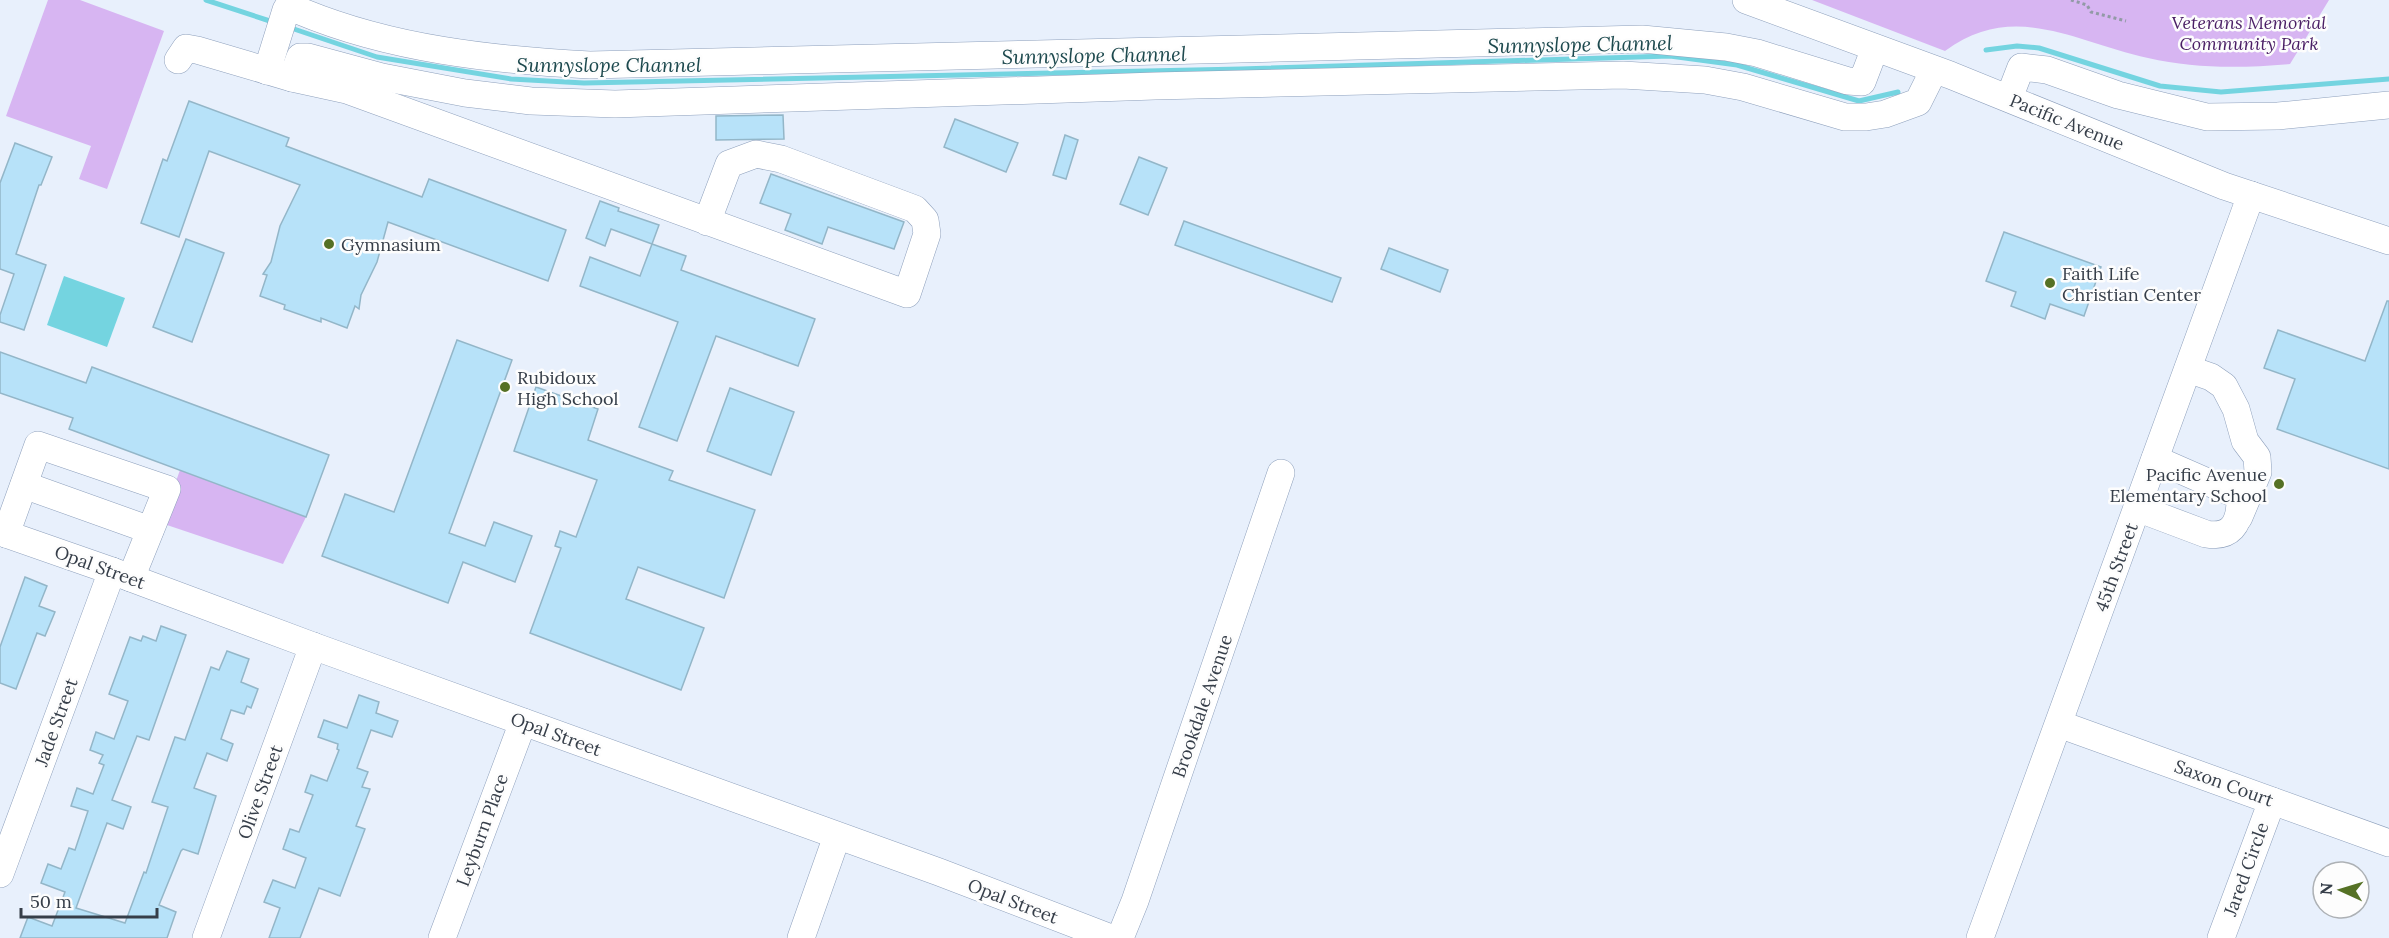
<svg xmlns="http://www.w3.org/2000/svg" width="2389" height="938" font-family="Lora,serif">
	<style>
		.green { fill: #d7b5f2 }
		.water { fill: #74d4e0 }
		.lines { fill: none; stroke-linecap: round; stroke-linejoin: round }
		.stream { stroke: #74d4e0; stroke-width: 5 }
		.building { fill: #b7e2f9; stroke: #93b6c8; stroke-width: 1.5 }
		.minor-casing { stroke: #8ea0bc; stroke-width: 28 }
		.path { stroke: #929aa6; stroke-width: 3; stroke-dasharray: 3 3; stroke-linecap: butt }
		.minor { stroke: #fff; stroke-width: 27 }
		.poi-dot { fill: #557125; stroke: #fdfdfd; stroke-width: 2 }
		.labels { text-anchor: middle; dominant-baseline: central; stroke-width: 5; stroke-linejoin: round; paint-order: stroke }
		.park-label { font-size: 18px; font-style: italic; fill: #4a1e65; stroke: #fdfdfd }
		.street-label { font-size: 18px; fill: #363e49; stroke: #fdfdfd }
		.poi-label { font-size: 18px; fill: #363e49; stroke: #fdfdfd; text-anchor: start }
		.water-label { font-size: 20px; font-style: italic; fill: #1d494e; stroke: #fdfdfd }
	</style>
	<rect width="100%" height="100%" fill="#e8f0fc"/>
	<g class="green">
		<path d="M 48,0 L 80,0 L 164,31 L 107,189 L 79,179 L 91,146 L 6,116 Z"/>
		<path d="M 1812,0 L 2329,0 L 2290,64 C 2243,68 2195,69 2148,58 C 2075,42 2014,0 1945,51 Z"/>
		<path d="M 180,470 L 306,517 L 283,564 L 161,523 Z"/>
	</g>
	<path class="water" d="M 64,276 L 125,298 L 107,347 L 47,325 Z"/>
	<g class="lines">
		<g class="stream">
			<path d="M 206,0 L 273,22"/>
			<path d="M 291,28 L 377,57 L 511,79 L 584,83 L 1241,69 L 1670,56 L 1737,65 L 1859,101 L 1898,92"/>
			<path d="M 1986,50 L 2017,46 L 2039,48 L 2160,86 L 2221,92 L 2389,79"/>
		</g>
	</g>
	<g class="building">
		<path d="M 189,101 L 289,138 L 286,146 L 422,197 L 429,179 L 566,230 L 548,281 L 388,222 L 377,262 L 361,295 L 359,309 L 355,306 L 347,328 L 321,318 L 321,322 L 284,309 L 285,305 L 260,296 L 267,275 L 263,274 L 271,262 L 280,226 L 300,185 L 209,151 L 179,237 L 141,223 L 163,159 L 167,161 Z"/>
		<path d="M 783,115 L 784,139 L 716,140 L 716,116 Z"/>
		<path d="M 955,119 L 1018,143 L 1006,172 L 944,147 Z"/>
		<path d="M 1065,135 L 1078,140 L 1066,179 L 1053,175 Z"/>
		<path d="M 15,143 L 52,157 L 41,185 L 39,185 L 16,254 L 46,265 L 24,330 L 0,322 L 0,315 L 14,274 L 0,269 L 0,183 Z"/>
		<path d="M 1139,157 L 1167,168 L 1148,215 L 1120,204 Z"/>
		<path d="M 771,174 L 904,222 L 894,249 L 828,227 L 822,244 L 785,230 L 791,214 L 760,203 Z"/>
		<path d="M 600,201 L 619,208 L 618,211 L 659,225 L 652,244 L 611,229 L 605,246 L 586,238 Z"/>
		<path d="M 1184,221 L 1341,278 L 1332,302 L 1175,245 Z"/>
		<path d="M 2004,232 L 2101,267 L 2084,316 L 2050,304 L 2045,319 L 2011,306 L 2016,292 L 1986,281 Z"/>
		<path d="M 186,239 L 224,253 L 192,342 L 153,327 Z"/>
		<path d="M 652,244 L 686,256 L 681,270 L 815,319 L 798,366 L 716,336 L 677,441 L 639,427 L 678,322 L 580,286 L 590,257 L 640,276 Z"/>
		<path d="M 1389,248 L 1448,270 L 1440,292 L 1381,269 Z"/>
		<path d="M 2387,301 L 2389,301 L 2389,469 L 2277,429 L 2295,379 L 2264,368 L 2278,330 L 2365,361 Z"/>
		<path d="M 457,340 L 512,360 L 449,533 L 485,546 L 494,522 L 532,536 L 515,582 L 463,562 L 448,603 L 322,556 L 345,494 L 394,512 Z"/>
		<path d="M 0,352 L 86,383 L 92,367 L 329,455 L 306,517 L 69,429 L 73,418 L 0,393 Z"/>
		<path d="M 536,387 L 598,409 L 588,440 L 673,471 L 669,480 L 755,510 L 724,598 L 638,567 L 626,599 L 704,628 L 681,690 L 530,633 L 561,548 L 555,546 L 560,531 L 576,537 L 597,480 L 514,451 Z"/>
		<path d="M 730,388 L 794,412 L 771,475 L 707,451 Z"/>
		<path d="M 25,577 L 47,586 L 39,606 L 55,612 L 45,636 L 37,633 L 16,689 L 0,683 L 0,647 Z"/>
		<path d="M 161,626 L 186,635 L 149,740 L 137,736 L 112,800 L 131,807 L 123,829 L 107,823 L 76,908 L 125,923 L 144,872 L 146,873 L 168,807 L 152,802 L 175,737 L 185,740 L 211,667 L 219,670 L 227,651 L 249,659 L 241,682 L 258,689 L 251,708 L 247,706 L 244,714 L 231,710 L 221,739 L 233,744 L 227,761 L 207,753 L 194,788 L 216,796 L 198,854 L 183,849 L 181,851 L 159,905 L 176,912 L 167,938 L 20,938 L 28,917 L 52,926 L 65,892 L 41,883 L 48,864 L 61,869 L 69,848 L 75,850 L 88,811 L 71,806 L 77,788 L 93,794 L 104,765 L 99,763 L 103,755 L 90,750 L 96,732 L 114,739 L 128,701 L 109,694 L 130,637 L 141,641 L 143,636 L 156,641 Z"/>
		<path d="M 359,695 L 379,702 L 376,713 L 398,721 L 392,737 L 371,730 L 357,768 L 368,772 L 362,787 L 370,789 L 356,826 L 365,829 L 340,896 L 319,888 L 300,938 L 269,938 L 280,908 L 264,902 L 273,880 L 295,888 L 306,858 L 283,849 L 290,829 L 299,832 L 313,795 L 305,792 L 311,775 L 327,781 L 339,750 L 337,749 L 338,744 L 318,737 L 324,720 L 347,728 Z"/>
	</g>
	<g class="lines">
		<g class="minor-casing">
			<g id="minor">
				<path d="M 1746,0 L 1950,75 L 2224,186 L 2389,241"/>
				<path d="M 300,11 C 391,49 493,60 590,65 L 1642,39 L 1726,47 L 1757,53 L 1848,81 L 1862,82 L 1875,48"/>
				<path d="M 178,60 L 186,48 L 197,50 L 292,78 L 347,90 L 907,294 L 927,234 L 925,220 L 915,209 L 781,159 L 756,154 L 729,164 L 707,222"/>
				<path d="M 267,71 L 286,10 L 292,0"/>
				<path d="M 292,78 L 300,57 L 308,57 L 382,77 L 465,93 L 531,101 L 615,104 L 1155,86 L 1623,75 L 1705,80 L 1743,87 L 1845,117 L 1866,117 L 1885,114 L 1918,102 L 1934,70"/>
				<path d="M 2009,98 L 2021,67 L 2047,70 L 2118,95 L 2207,117 L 2278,116 L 2389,105"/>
				<path d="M 2188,369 L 2211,377 L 2224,386 L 2236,409 L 2245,441 L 2257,457 L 2258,472 L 2239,517"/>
				<path d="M 24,485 L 150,530"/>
				<path d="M 2137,508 L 2206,534 C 2230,538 2240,525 2240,500 L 2235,494 L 2155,459"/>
				<path d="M 0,532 L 112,571 L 313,646 L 939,872 L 1111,938"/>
				<path d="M 6,534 L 38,445 L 167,489 L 131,578"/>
				<path d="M 2059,724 L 2389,843"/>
				<path d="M 0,874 L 112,571"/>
				<path d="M 206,938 L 313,646"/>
				<path d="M 442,938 L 523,722"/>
				<path d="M 801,938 L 837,836"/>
				<path d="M 1120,938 L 1135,901 L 1281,473"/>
				<path d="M 1980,938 L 2251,195"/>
				<path d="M 2221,938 L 2272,801"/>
			</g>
		</g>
		<path class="path" d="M 2071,0 L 2087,5 L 2091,12 L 2126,21"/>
		<use href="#minor" class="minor"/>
	</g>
	<g class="poi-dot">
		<circle cx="329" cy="244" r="6"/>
		<circle cx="2050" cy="283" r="6"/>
		<circle cx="505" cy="387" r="6"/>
		<circle cx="2279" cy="484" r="6"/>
	</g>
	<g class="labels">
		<g class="park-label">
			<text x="2249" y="22">Veterans Memorial<tspan x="2249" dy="21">Community Park</tspan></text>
		</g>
		<g class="street-label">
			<text transform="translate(2067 122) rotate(22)">Pacific Avenue</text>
			<text transform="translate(100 567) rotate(20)">Opal Street</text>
			<text transform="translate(2116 567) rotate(-70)">45th Street</text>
			<text transform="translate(1202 706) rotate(-71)">Brookdale Avenue</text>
			<text transform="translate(56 722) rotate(-70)">Jade Street</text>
			<text transform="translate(556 734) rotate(20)">Opal Street</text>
			<text transform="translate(2224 783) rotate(20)">Saxon Court</text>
			<text transform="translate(260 792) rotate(-70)">Olive Street</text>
			<text transform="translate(482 830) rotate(-70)">Leyburn Place</text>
			<text transform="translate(2246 869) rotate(-70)">Jared Circle</text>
			<text transform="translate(1013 901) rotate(21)">Opal Street</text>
		</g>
		<g class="poi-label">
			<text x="341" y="244">Gymnasium</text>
			<text x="2062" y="273">Faith Life<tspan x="2062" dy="21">Christian Center</tspan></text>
			<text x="517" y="377">Rubidoux<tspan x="517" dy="21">High School</tspan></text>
			<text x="2267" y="474" text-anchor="end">Pacific Avenue<tspan x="2267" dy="21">Elementary School</tspan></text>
		</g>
		<g class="water-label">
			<text transform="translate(1580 44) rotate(-1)">Sunnyslope Channel</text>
			<text transform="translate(1094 55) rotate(-1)">Sunnyslope Channel</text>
			<text x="609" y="64">Sunnyslope Channel</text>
		</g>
	</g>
	<g transform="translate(2341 890) rotate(274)"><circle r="28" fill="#fdfdfd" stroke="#adb1b5" stroke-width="1.5"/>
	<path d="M0-4.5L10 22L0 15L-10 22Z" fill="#557125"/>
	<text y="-9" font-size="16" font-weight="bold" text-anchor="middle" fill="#363e49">N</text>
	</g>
	<path d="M21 908v9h136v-9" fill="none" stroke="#363e49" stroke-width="3"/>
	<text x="30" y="908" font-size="18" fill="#363e49" stroke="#fdfdfd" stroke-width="4.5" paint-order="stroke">50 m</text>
</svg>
